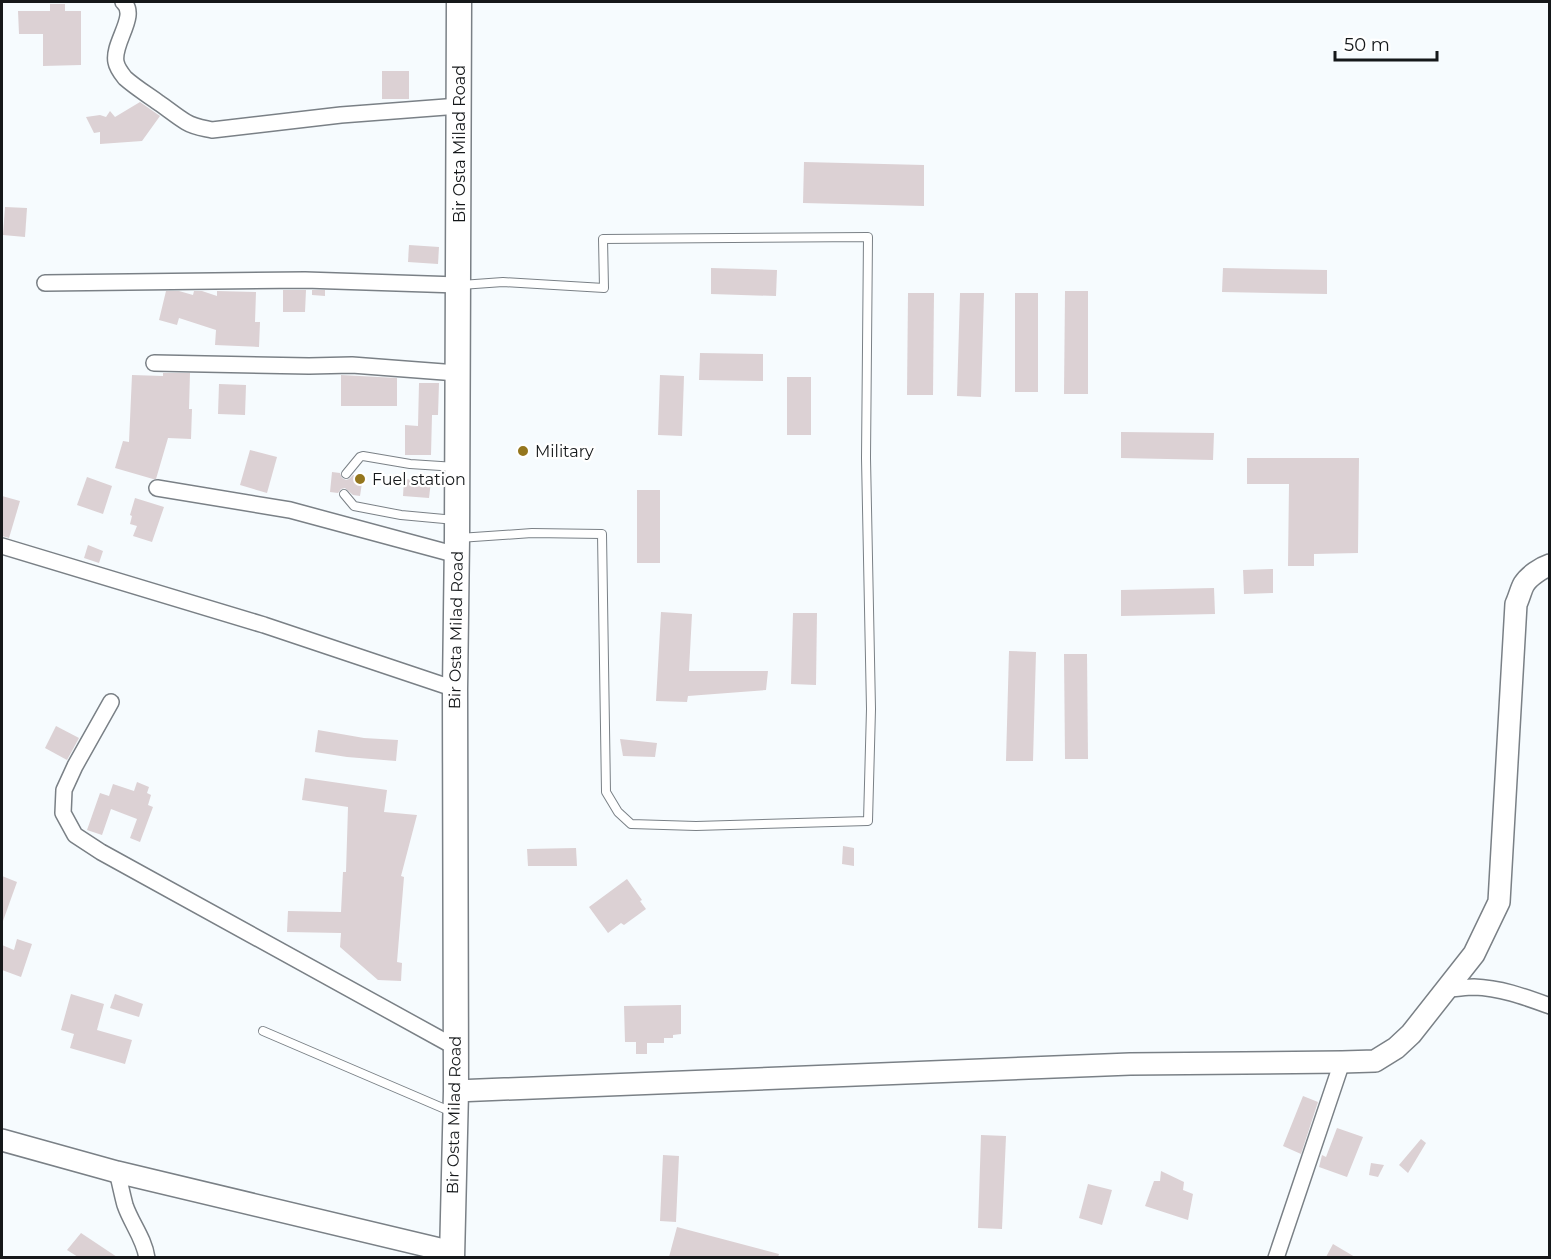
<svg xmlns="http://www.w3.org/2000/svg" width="1551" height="1259" font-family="Montserrat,sans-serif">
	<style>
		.building { fill: #dcd1d4 }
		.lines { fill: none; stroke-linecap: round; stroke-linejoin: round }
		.lane-casing { stroke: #7a8086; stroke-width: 10 }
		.street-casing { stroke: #7a8086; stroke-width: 18 }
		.secondary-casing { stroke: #7a8086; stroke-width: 24 }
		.primary-casing { stroke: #7a8086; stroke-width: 27 }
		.lane { stroke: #fff; stroke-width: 8 }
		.street { stroke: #fff; stroke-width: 15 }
		.secondary { stroke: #fff; stroke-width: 21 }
		.primary { stroke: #fff; stroke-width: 24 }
		.poi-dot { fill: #94761d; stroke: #fff; stroke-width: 2 }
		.labels { text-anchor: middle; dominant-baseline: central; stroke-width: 4.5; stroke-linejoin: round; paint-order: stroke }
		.street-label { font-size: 16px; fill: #15181a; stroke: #fff }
		.poi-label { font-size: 16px; fill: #15181a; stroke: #fff; text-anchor: start }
	</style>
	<rect width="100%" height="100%" fill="#f6fbfe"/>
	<g class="building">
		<path d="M 50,4 L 65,4 L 65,11 L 81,11 L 81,65 L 43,66 L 43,34 L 19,34 L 18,11 L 50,11 Z"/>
		<rect x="382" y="71" width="27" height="28"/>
		<path d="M 140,102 L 160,116 L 142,141 L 100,144 L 100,132 L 94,133 L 86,117 L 100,115 L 106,117 L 110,111 L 115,117 Z"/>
		<path d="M 804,162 L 924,165 L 924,206 L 803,203 Z"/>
		<path d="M 5,207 L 27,208 L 25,237 L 3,235 Z"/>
		<path d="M 409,245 L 439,247 L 438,264 L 408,262 Z"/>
		<path d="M 711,268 L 777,270 L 776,296 L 711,294 Z"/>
		<path d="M 1223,268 L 1327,270 L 1327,294 L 1222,292 Z"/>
		<path d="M 283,290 L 306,290 L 305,312 L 283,312 Z"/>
		<path d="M 312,290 L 325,290 L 325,296 L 312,295 Z"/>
		<path d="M 166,291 L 179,291 L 193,295 L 194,291 L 202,291 L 217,296 L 217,291 L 256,292 L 255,322 L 260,322 L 259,347 L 215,345 L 216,330 L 179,318 L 177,325 L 159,320 Z"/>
		<path d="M 1065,291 L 1088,291 L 1088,394 L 1064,394 Z"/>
		<path d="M 908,293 L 934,293 L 933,395 L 907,395 Z"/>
		<path d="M 960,293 L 984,293 L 981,397 L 957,396 Z"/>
		<rect x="1015" y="293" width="23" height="99"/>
		<path d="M 700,353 L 763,354 L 763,381 L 699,380 Z"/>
		<path d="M 163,373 L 190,373 L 189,409 L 192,409 L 191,439 L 168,438 L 156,479 L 153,479 L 115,468 L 123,441 L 129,442 L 132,375 L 163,376 Z"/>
		<path d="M 341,375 L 397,378 L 397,406 L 341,406 Z"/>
		<path d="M 660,375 L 684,376 L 682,436 L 658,435 Z"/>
		<rect x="787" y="377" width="24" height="58"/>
		<path d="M 419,383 L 439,383 L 438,415 L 432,415 L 431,455 L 405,455 L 405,425 L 418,426 Z"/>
		<path d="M 219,384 L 246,385 L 245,415 L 218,414 Z"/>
		<path d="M 1121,432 L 1214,433 L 1213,460 L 1121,458 Z"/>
		<path d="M 250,450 L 277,457 L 267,493 L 240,485 Z"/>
		<path d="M 1247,458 L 1359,458 L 1358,553 L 1314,554 L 1314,566 L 1288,566 L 1289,484 L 1247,484 Z"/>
		<path d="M 332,472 L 340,473 L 342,478 L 346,480 L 349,479 L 353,475 L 363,476 L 360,496 L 353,495 L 345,488 L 341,489 L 338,493 L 330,492 Z"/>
		<path d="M 87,477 L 112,486 L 103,514 L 77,505 Z"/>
		<path d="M 404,479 L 431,481 L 429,498 L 403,496 Z"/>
		<rect x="637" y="490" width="23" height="73"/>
		<path d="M 2,496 L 20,501 L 9,538 L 2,536 Z"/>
		<path d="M 135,498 L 164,507 L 152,542 L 133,536 L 137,526 L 130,524 L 132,516 L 130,515 Z"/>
		<path d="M 88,545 L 103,551 L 99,563 L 84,558 Z"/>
		<path d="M 1273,569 L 1273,593 L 1244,594 L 1243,570 Z"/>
		<path d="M 1214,588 L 1215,614 L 1121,616 L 1121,590 Z"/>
		<path d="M 661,612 L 692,614 L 689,671 L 768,671 L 766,690 L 688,696 L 687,702 L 656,701 Z"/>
		<path d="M 793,613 L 817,613 L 816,685 L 791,684 Z"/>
		<path d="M 1009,651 L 1036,652 L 1033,761 L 1006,761 Z"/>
		<path d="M 1064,654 L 1087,654 L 1088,759 L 1065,759 Z"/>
		<path d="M 56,726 L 79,738 L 67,760 L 45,748 Z"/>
		<path d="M 318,730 L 364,738 L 398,740 L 396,761 L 347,757 L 315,752 Z"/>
		<path d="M 620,739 L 657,743 L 655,757 L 623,756 Z"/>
		<path d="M 305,778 L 387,790 L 384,812 L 417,815 L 401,876 L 404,877 L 397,962 L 402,963 L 401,981 L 378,980 L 340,947 L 341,933 L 287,932 L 288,911 L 341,912 L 343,872 L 346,872 L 348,807 L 302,800 Z"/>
		<path d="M 137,782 L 149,787 L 147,793 L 151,795 L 148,805 L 153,807 L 140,842 L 130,838 L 137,819 L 111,809 L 102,835 L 87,830 L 100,793 L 109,796 L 113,784 L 134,791 Z"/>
		<path d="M 843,846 L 854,848 L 854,866 L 842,864 Z"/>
		<path d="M 576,848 L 577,866 L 528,866 L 527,849 Z"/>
		<path d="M 2,876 L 17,882 L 3,921 L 2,921 Z"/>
		<path d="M 627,879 L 642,900 L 640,901 L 646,909 L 624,925 L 621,923 L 608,933 L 589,907 Z"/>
		<path d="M 17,939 L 32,944 L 21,977 L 2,970 L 2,945 L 14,950 Z"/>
		<path d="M 71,994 L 104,1004 L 97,1030 L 132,1040 L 125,1064 L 70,1048 L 74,1034 L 61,1030 Z"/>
		<path d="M 115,994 L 143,1004 L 139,1017 L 110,1008 Z"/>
		<path d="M 681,1005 L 681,1034 L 673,1035 L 673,1038 L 664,1038 L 664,1043 L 647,1043 L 647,1054 L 636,1054 L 636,1042 L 625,1042 L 624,1006 Z"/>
		<path d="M 1303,1096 L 1318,1102 L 1301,1154 L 1283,1146 Z"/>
		<path d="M 1337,1128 L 1363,1137 L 1347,1177 L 1319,1167 L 1322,1155 L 1326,1157 Z"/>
		<path d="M 981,1135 L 1006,1136 L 1002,1229 L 978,1228 Z"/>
		<path d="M 1421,1139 L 1426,1143 L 1408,1173 L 1399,1165 Z"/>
		<path d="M 663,1155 L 679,1156 L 676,1222 L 660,1221 Z"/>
		<path d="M 1371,1163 L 1384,1165 L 1378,1177 L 1369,1175 Z"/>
		<path d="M 1161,1171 L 1184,1182 L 1183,1190 L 1193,1194 L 1188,1220 L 1145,1206 L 1154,1181 L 1160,1181 Z"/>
		<path d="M 1088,1184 L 1112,1190 L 1102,1225 L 1079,1218 Z"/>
		<path d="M 677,1227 L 779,1254 L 778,1257 L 669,1257 Z"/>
		<path d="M 81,1233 L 117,1257 L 78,1257 L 67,1250 Z"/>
		<path d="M 1333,1244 L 1355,1257 L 1326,1257 Z"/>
	</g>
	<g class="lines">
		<g class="lane-casing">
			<g id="lane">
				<path d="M 346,474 L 360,457 L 363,456 L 410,464 L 456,467"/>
				<path d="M 344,494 L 354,506 L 401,515 L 455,520"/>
				<path d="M 459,538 L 532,533 L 602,534 L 606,792 L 618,812 L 631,824 L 696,826 L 868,821 L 871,709 L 866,458 L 868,237 L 603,239 L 604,288 L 503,282 L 461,285"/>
				<path d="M 263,1031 L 452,1112"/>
			</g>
		</g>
		<g class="street-casing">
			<g id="street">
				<path d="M 123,2 C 139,15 112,43 116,62 C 117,68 121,73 125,78 C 135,87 148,95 159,103 C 168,109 176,116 186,122 C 194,127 203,128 212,130 L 341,115 L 459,106"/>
				<path d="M 45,283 L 305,280 L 458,285"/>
				<path d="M 154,363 L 309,366 L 352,365 L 457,373"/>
				<path d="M 157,488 L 290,510 L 457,555"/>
				<path d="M 2,546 L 264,625 L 455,689"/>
				<path d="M 111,702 L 75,766 L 64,790 L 63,813 L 75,835 L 101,852 L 455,1047"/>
				<path d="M 1445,989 C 1455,989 1465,987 1474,987 C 1501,988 1525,997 1550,1006"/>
				<path d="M 117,1172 C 120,1183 122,1194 125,1205 C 131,1223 144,1238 147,1258"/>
				<path d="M 1276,1258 L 1342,1062"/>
			</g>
		</g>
		<g class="secondary-casing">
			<g id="secondary">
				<path d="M 456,1091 L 1130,1064 L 1342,1062 L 1375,1061 L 1396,1048 L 1411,1034 L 1474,954 L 1499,902 L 1516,604 C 1519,598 1521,589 1524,584 C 1529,576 1541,568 1550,565"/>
				<path d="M 2,1140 L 117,1172 L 452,1252"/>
			</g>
		</g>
		<g class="primary-casing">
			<path id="primary" d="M 452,1258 L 456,1091 L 455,689 L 457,538 L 459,2"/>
		</g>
		<use href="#lane" class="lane"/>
		<use href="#street" class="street"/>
		<use href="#secondary" class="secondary"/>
		<use href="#primary" class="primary"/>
	</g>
	<g class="poi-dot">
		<circle cx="523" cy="451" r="6"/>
		<circle cx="360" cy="479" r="6"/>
	</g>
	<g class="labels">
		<g class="street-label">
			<text transform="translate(459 144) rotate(-90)">Bir Osta Milad Road</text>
			<text transform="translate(456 630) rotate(-89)">Bir Osta Milad Road</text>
			<text transform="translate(454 1115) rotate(-89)">Bir Osta Milad Road</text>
		</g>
		<g class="poi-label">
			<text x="535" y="451">Military</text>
			<text x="372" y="479">Fuel station</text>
		</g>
	</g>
	<rect width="1551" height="1259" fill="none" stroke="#15181a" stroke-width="6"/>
	<path d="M1335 51v9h102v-9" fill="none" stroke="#15181a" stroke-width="3"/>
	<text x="1344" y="51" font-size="18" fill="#15181a" stroke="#ffffff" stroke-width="4.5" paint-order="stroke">50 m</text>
</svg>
